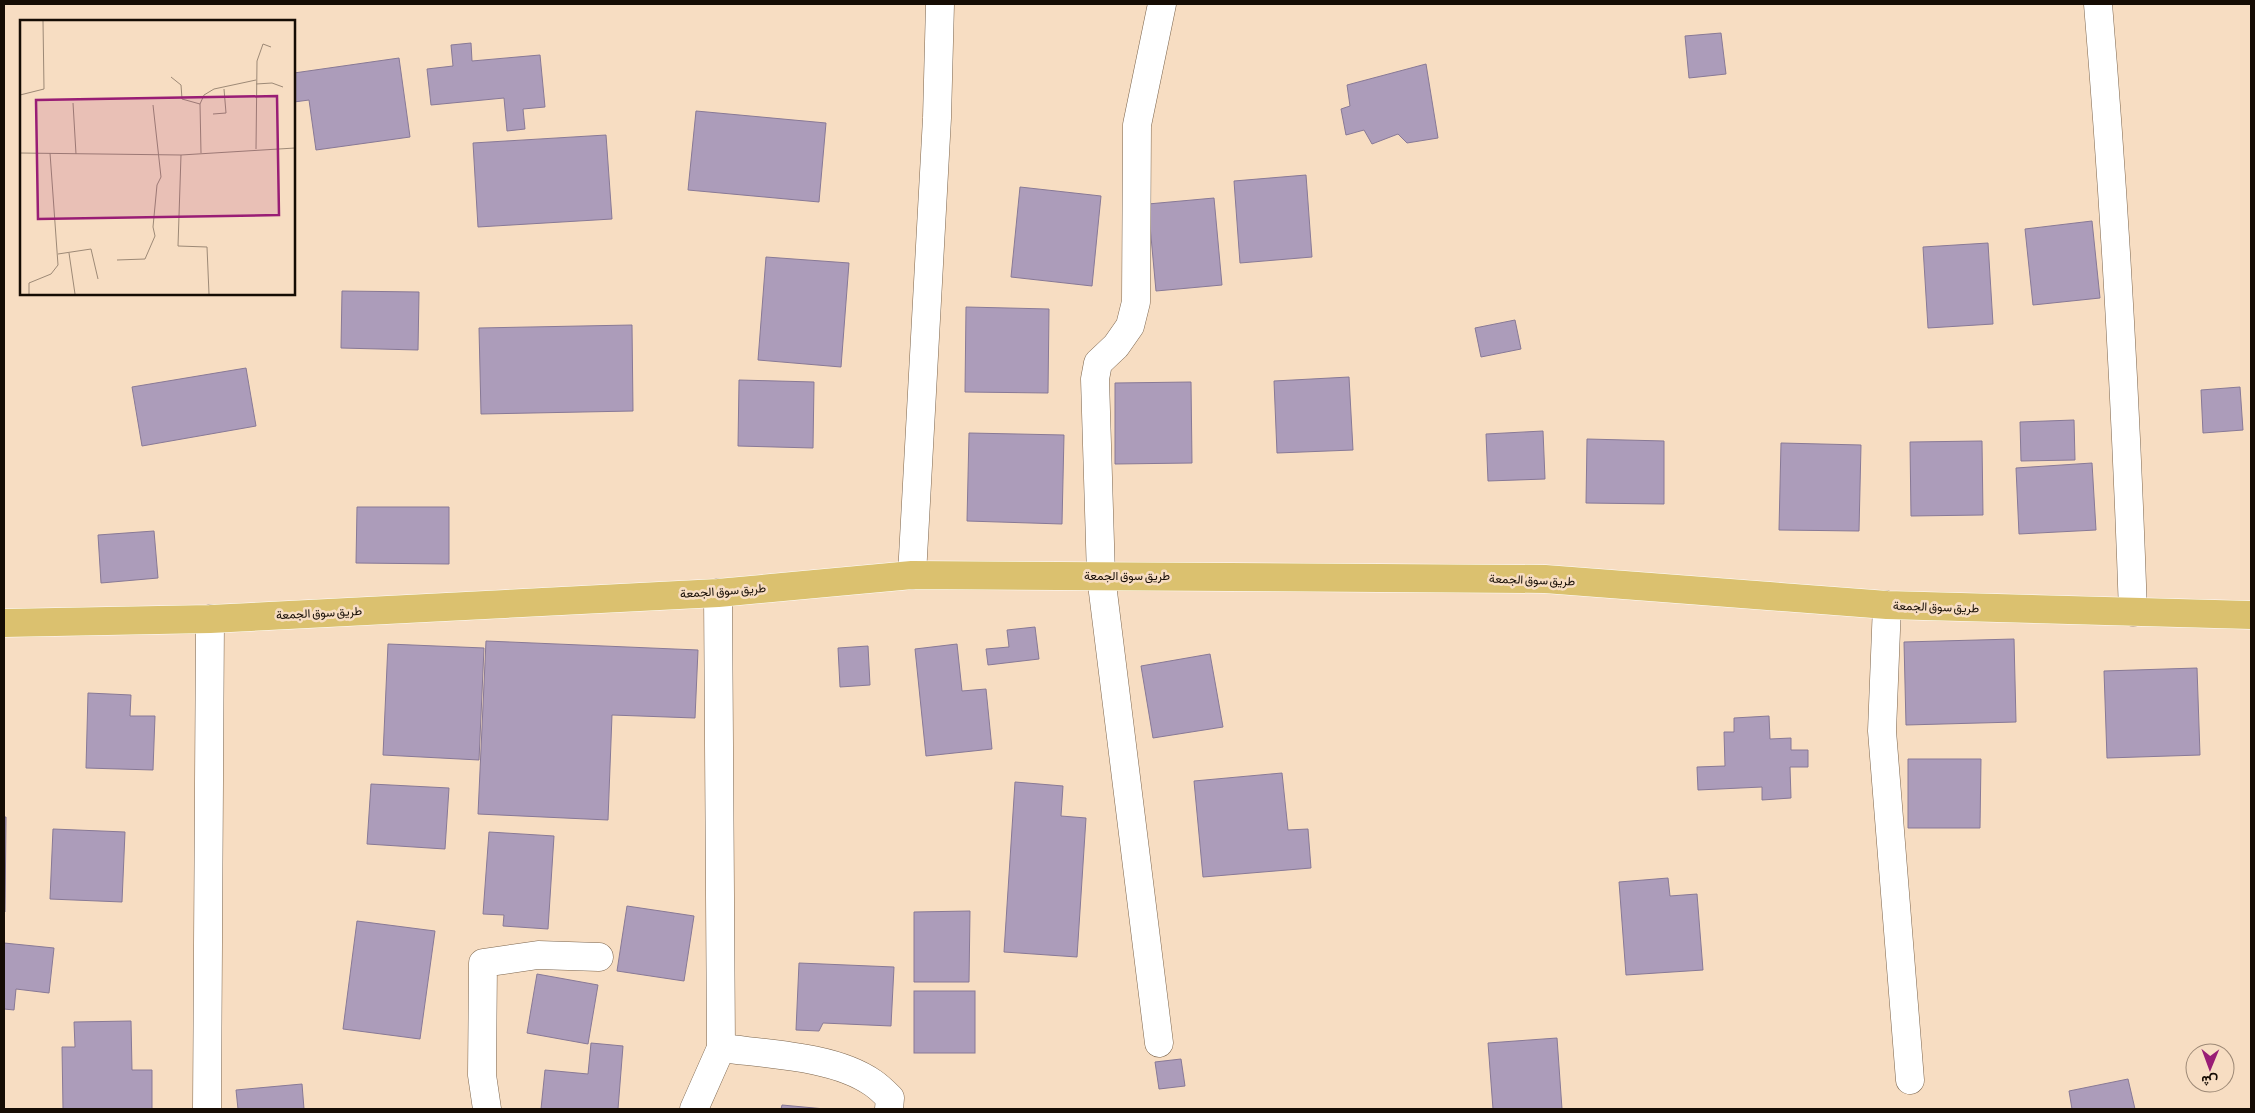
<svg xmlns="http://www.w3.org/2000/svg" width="2255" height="1113" font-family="'Asap Condensed',Vazirmatn,sans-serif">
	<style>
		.building { fill: #ac9cba; stroke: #887996 }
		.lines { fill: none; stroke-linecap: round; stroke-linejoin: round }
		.minor-casing { stroke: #7c654d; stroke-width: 29 }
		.major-casing { stroke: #fff; stroke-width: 29 }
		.minor { stroke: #fff; stroke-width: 28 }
		.major { stroke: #dbc16f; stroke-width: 28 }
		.labels { text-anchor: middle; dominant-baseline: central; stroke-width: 5; stroke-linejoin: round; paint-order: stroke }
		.street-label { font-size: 12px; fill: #150c04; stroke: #f7ddc2 }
		.inset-road { fill: none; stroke: #9d8976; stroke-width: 1 }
		.view { fill: #991d75; fill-opacity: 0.15; stroke: #991d75; stroke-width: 2.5 }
		.inset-edge { fill: none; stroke: #150c04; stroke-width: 2.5 }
	</style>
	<rect width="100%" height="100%" fill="#f7ddc2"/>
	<g class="building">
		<path d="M 1721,33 L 1726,74 L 1689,78 L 1685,36 Z"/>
		<path d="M 471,43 L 472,61 L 540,55 L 545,107 L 523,109 L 525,129 L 507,131 L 504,98 L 431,105 L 427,69 L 453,66 L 451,45 Z"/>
		<path d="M 399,58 L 410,137 L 316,150 L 309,100 L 294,102 L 294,73 Z"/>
		<path d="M 1426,64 L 1438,138 L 1407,143 L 1398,134 L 1372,144 L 1364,130 L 1346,135 L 1341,109 L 1350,106 L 1347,85 Z"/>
		<path d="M 696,111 L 826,123 L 819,202 L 688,190 Z"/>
		<path d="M 606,135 L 612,219 L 478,227 L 473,143 Z"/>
		<path d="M 1306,175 L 1312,257 L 1240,263 L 1234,181 Z"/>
		<path d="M 1020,187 L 1101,196 L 1092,286 L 1011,277 Z"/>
		<path d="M 1214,198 L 1222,285 L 1156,291 L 1148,204 Z"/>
		<path d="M 2092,221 L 2100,298 L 2033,305 L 2025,229 Z"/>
		<path d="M 1988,243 L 1993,324 L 1928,328 L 1923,247 Z"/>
		<path d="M 766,257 L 849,263 L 841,367 L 758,360 Z"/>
		<path d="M 342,291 L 419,292 L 418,350 L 341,348 Z"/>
		<path d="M 966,307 L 1049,309 L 1048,393 L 965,392 Z"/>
		<path d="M 1515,320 L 1521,349 L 1481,357 L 1475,328 Z"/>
		<path d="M 632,325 L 633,411 L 481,414 L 479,328 Z"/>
		<path d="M 246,368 L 256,426 L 142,446 L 132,387 Z"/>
		<path d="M 1349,377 L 1353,450 L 1277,453 L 1274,381 Z"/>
		<path d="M 739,380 L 814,382 L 813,448 L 738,446 Z"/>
		<path d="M 1191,382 L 1192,463 L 1115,464 L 1115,383 Z"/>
		<path d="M 2240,387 L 2243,430 L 2203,433 L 2201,390 Z"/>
		<path d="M 2074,420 L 2075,460 L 2021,461 L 2020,422 Z"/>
		<path d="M 1543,431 L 1545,479 L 1488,481 L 1486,434 Z"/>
		<path d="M 969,433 L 1064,435 L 1062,524 L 967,521 Z"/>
		<path d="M 1587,439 L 1664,441 L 1664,504 L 1586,503 Z"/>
		<path d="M 1982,441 L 1983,515 L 1911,516 L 1910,442 Z"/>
		<path d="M 1781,443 L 1861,445 L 1859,531 L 1779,530 Z"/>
		<path d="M 2092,463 L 2096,530 L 2019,534 L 2016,468 Z"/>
		<path d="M 357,507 L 449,507 L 449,564 L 356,563 Z"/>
		<path d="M 154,531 L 158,578 L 101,583 L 98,535 Z"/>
		<path d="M 1035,627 L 1039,659 L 988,665 L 986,649 L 1009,647 L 1007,630 Z"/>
		<path d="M 2014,639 L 2016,722 L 1906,725 L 1904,642 Z"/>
		<path d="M 486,641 L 698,650 L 695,718 L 612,715 L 608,820 L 478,814 Z"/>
		<path d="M 388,644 L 484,648 L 479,760 L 383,755 Z"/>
		<path d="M 957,644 L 962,691 L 986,689 L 992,749 L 926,756 L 915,649 Z"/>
		<path d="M 868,646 L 870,685 L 840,687 L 838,648 Z"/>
		<path d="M 1210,654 L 1223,727 L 1153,738 L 1141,666 Z"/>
		<path d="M 2197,668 L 2200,755 L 2107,758 L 2104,671 Z"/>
		<path d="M 88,693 L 131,695 L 130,716 L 155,716 L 153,770 L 86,768 Z"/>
		<path d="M 1769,716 L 1770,739 L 1791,738 L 1791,750 L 1808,750 L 1808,767 L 1790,767 L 1791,798 L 1762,800 L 1762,787 L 1698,790 L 1697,767 L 1725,766 L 1724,732 L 1734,732 L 1734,718 Z"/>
		<path d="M 1908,759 L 1981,759 L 1980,828 L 1908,828 Z"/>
		<path d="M 1282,773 L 1288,830 L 1308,829 L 1311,868 L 1203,877 L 1194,781 Z"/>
		<path d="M 1015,782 L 1063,786 L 1061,816 L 1086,818 L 1077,957 L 1004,952 Z"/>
		<path d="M 371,784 L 449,788 L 445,849 L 367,844 Z"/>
		<path d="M 4,817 L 6,817 L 5,912 L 4,912 Z"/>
		<path d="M 53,829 L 125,832 L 122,902 L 50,899 Z"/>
		<path d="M 489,832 L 554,836 L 548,929 L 503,926 L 504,915 L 483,914 Z"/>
		<path d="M 1668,878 L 1670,896 L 1697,894 L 1703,970 L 1626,975 L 1619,882 Z"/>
		<path d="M 627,906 L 694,916 L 684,981 L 617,971 Z"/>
		<path d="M 970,911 L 969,982 L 914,982 L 914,912 Z"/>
		<path d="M 357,921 L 435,931 L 420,1039 L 343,1029 Z"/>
		<path d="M 4,943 L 54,948 L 49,993 L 16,989 L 14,1010 L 4,1009 Z"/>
		<path d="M 799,963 L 894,967 L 891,1026 L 823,1023 L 819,1031 L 796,1030 Z"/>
		<path d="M 537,974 L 598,985 L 588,1044 L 527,1033 Z"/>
		<rect x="914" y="991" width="61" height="62"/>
		<path d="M 131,1021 L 132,1070 L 152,1070 L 152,1109 L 63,1109 L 62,1047 L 75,1047 L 74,1022 Z"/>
		<path d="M 1557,1038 L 1562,1109 L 1493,1109 L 1488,1043 Z"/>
		<path d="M 591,1043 L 623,1046 L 618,1109 L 541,1109 L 545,1070 L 588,1074 Z"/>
		<path d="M 1181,1059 L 1185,1086 L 1159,1089 L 1155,1062 Z"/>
		<path d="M 2128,1079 L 2135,1109 L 2072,1109 L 2069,1091 Z"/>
		<path d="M 302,1084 L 304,1109 L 238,1109 L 236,1090 Z"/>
		<path d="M 782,1105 L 825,1109 L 781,1109 Z"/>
	</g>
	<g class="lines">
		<g class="minor-casing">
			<g id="minor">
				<path d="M 2098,4 C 2115,206 2126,409 2133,612"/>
				<path d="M 912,575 L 937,118 L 940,4"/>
				<path d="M 1887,605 L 1882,731 L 1910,1080"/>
				<path d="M 1159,1043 L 1101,576 L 1095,379 L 1098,363 L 1116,346 L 1130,326 L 1136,302 L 1137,125 L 1162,4"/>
				<path d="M 721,1048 C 767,1054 835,1056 873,1083 C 879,1087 885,1093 890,1098 L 889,1109"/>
				<path d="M 207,1109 L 210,619"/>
				<path d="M 487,1109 L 482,1075 L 483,963 L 538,955 L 599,957"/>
				<path d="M 694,1109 L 721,1048 L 718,593"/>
			</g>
		</g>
		<g class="major-casing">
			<path id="major" d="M 4,623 L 210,619 L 718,593 L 912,575 L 1545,579 L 1887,605 L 2251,615"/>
		</g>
		<use href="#minor" class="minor"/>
		<use href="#major" class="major"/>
	</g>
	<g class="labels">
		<g class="street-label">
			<text x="1127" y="576">طريق سوق الجمعة</text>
			<text transform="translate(1532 580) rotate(2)">طريق سوق الجمعة</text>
			<text transform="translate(723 591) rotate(-4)">طريق سوق الجمعة</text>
			<text transform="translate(1936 607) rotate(2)">طريق سوق الجمعة</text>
			<text transform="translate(319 613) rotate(-3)">طريق سوق الجمعة</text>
		</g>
	</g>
	<g transform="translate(20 20)">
		<rect width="275" height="275" fill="#f7ddc2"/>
		<path class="inset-road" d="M 151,57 L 161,65 L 162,79 L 180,84M 236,64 L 252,63 L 263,67M 0,75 L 24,69 L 23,1M 53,83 L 56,134M 193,94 L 206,93 L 204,69M 236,129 L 237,41 L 243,24 L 251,27M 0,133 L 161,135 L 275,128M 181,133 L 180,84 L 184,75 L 194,69 L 236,60M 161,135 L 158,226 L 187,227 L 189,274M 49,233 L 55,274M 38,234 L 71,229 L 78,259M 97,240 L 125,239 L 135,216 L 133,207 L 137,165 L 141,157 L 133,85M 9,274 L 9,263 L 31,254 L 38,245 L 30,133"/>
		<path class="view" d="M 257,76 L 259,195 L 18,199 L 16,80 Z"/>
		<rect width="275" height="275" class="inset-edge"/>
	</g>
	<rect width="2255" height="1113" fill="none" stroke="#150c04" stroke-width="10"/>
	<g transform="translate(2210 1068) rotate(181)"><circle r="24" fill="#f7ddc2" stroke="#9d8976"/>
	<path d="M0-4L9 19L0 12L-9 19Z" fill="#991d75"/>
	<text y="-8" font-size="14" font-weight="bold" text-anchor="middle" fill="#150c04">ش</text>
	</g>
</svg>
